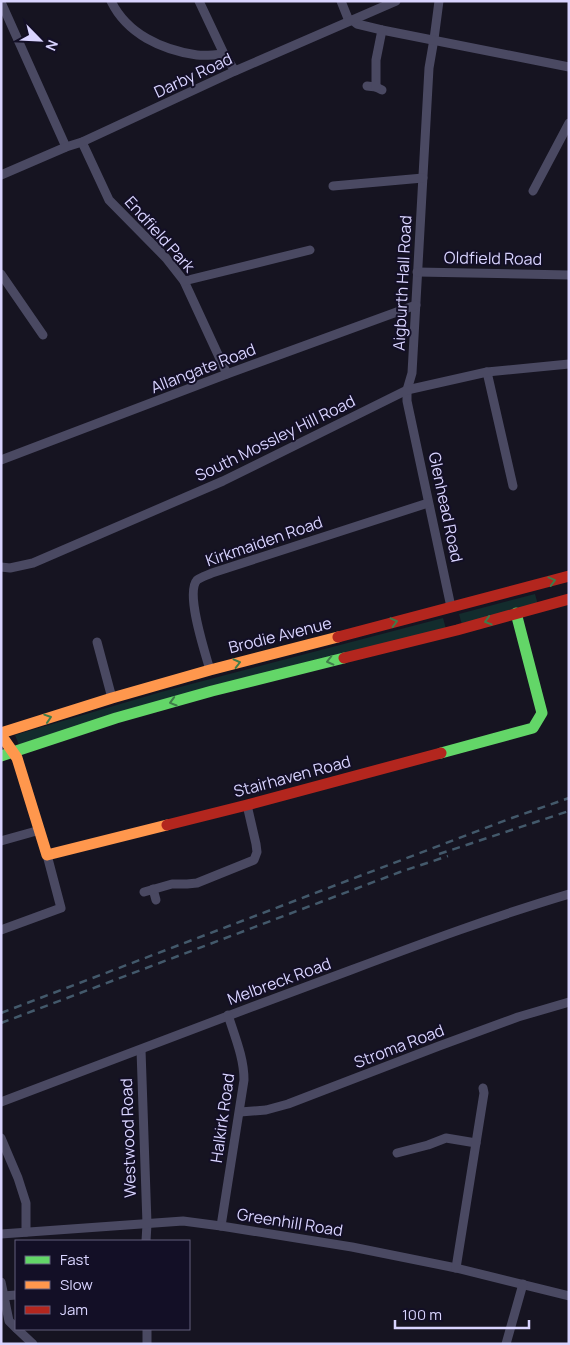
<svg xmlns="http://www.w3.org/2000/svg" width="570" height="1345" font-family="Manrope,sans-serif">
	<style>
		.green { fill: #132c2d }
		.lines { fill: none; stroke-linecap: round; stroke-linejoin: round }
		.street { stroke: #4a4962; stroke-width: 9 }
		.fast { stroke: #63d668; stroke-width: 11 }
		.slow { stroke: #ff974d; stroke-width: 11 }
		.jam { stroke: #b3261e; stroke-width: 11 }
		.rail { stroke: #43596b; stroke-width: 2.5; stroke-dasharray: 8 6; stroke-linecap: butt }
		.oneway { stroke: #3f7c4a }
		.labels { text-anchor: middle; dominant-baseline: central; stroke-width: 4; stroke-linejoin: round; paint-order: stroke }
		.street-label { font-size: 16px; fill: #d9d4ff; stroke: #130f26 }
	</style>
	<rect width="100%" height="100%" fill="#161421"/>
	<g class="green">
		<path d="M 535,594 L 538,605 L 462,625 L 459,614 Z"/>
		<path d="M 443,618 L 446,629 L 19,745 L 15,735 L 161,692 Z"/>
	</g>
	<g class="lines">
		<g class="street">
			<path d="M 111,1 C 127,34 162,50 197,55 C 205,56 215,55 224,54"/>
			<path d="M 199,1 L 224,54 L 235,71"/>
			<path d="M 341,1 L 349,21"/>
			<path d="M 439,1 L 434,39 L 429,68 L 412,373 L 407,390 L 407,401 L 451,607"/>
			<path d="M 1,2 L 66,147"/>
			<path d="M 352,20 L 357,24 L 382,30 L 569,67"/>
			<path d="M 367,86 L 376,87 L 382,90"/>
			<path d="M 376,87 L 376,60 L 382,30"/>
			<path d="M 82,142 L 109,200 L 166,258 L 184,281 L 227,374"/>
			<path d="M 1,175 L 66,147 L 82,142 L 235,71 L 396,1"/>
			<path d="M 333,186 L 423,178"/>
			<path d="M 533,191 L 569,123"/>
			<path d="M 417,272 L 569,275"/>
			<path d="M 1,274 L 43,335"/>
			<path d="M 184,281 L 310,250"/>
			<path d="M 487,372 L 513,486"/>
			<path d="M 1,460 L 227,374 L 416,305"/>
			<path d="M 1,567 L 10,568 L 33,563 L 223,481 L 407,390 L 487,372 L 569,364"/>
			<path d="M 97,642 L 112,698"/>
			<path d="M 210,670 C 205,652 185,593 197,580 C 201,577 208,575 212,573 L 428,503"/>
			<path d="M 1,841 L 40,830"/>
			<path d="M 153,889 L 156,900"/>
			<path d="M 144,892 L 172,884 L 187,884 L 197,883 L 254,860 L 257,852 L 256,844 L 247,805"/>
			<path d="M 1,930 L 61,908 L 47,855"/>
			<path d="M 141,1050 L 147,1224 L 146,1241"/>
			<path d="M 1,1102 C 118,1058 234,1013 351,970 C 423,943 495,916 569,894"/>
			<path d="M 240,1112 L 266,1110 L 288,1104 L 439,1046 L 518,1017 L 569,1002"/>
			<path d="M 1,1138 L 18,1178 L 26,1203 L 26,1232"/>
			<path d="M 397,1153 L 428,1145 L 446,1138 L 476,1143"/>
			<path d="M 221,1226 L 244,1080 C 244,1058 235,1037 228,1015"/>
			<path d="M 1,1234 L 183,1221 L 221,1226 L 352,1247 L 456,1268 L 569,1296"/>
			<path d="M 456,1268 L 484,1093 L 483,1088"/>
			<path d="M 1,1282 L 9,1321 L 16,1328"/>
			<path d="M 3,1296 L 16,1295"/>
			<path d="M 17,1329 L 33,1344"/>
			<path d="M 147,1329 L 147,1344"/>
			<path d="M 506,1344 L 523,1284"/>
		</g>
		<g class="fast">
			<path d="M 441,753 L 533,728 L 542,713 L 516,613"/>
			<path d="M 1,756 L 116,718 L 212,691 L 344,658"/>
		</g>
		<g class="slow">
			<path d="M 1,733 L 112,698 L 210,670 L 338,637"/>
			<path d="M 1,735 L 17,758 L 47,855 L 167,825"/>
		</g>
		<g class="jam">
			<path d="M 338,637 L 569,576"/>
			<path d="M 344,658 L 457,630 L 569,599"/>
			<path d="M 167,825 L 247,805 L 441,753"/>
		</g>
		<g class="rail">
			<path d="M 439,854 L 569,811"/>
			<path d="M 1,1013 L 509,819 L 569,798"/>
			<path d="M 1,1023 L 400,872 L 448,856"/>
		</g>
	</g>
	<defs><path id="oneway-chevron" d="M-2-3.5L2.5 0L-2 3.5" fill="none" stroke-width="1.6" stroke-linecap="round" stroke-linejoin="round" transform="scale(1.25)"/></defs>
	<g class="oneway">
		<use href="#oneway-chevron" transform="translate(552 581) rotate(-15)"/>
		<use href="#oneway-chevron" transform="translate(488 621) rotate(164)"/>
		<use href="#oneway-chevron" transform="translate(394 622) rotate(-14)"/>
		<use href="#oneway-chevron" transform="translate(330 661) rotate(166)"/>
		<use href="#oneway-chevron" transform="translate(237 663) rotate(-14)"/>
		<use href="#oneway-chevron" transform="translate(173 702) rotate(164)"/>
		<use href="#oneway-chevron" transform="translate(48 718) rotate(-18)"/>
	</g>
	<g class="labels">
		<g class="street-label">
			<text transform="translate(193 75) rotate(-25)">Darby Road</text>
			<text transform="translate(160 234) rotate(48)">Endfield Park</text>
			<text transform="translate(493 258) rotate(1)">Oldfield Road</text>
			<text transform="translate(402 283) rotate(-87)">Aigburth Hall Road</text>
			<text transform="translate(203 368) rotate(-21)">Allangate Road</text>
			<text transform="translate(275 438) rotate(-26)">South Mossley Hill Road</text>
			<text transform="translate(446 507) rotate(78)">Glenhead Road</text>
			<text transform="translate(264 541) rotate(-19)">Kirkmaiden Road</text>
			<text transform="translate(280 635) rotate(-14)">Brodie Avenue</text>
			<text transform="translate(292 776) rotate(-15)">Stairhaven Road</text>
			<text transform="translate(279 981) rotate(-20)">Melbreck Road</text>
			<text transform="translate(399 1046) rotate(-21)">Stroma Road</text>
			<text transform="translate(222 1118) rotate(-82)">Halkirk Road</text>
			<text transform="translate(128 1138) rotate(-92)">Westwood Road</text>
			<text transform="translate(290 1222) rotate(9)">Greenhill Road</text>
		</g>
	</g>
	<rect width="570" height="1345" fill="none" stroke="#d9d4ff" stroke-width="5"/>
	<rect x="15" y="1240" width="175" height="90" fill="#130f26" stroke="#625e7d"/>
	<rect x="25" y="1256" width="25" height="8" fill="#63d668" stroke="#625e7d"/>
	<text x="60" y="1265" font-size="15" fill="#d9d4ff">Fast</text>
	<rect x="25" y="1281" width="25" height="8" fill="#ff974d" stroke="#625e7d"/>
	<text x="60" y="1290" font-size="15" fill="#d9d4ff">Slow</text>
	<rect x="25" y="1306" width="25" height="8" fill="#b3261e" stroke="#625e7d"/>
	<text x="60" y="1315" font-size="15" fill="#d9d4ff">Jam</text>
	<g transform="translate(40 40) rotate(114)" stroke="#130f26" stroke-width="4" paint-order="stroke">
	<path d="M0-4L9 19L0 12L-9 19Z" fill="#d9d4ff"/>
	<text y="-8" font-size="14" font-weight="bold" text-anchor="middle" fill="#d9d4ff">N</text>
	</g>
	<path d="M395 1320v8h134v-8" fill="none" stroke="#d9d4ff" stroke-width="2.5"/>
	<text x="402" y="1320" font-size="15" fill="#d9d4ff" stroke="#130f26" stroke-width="4" paint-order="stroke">100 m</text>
</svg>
